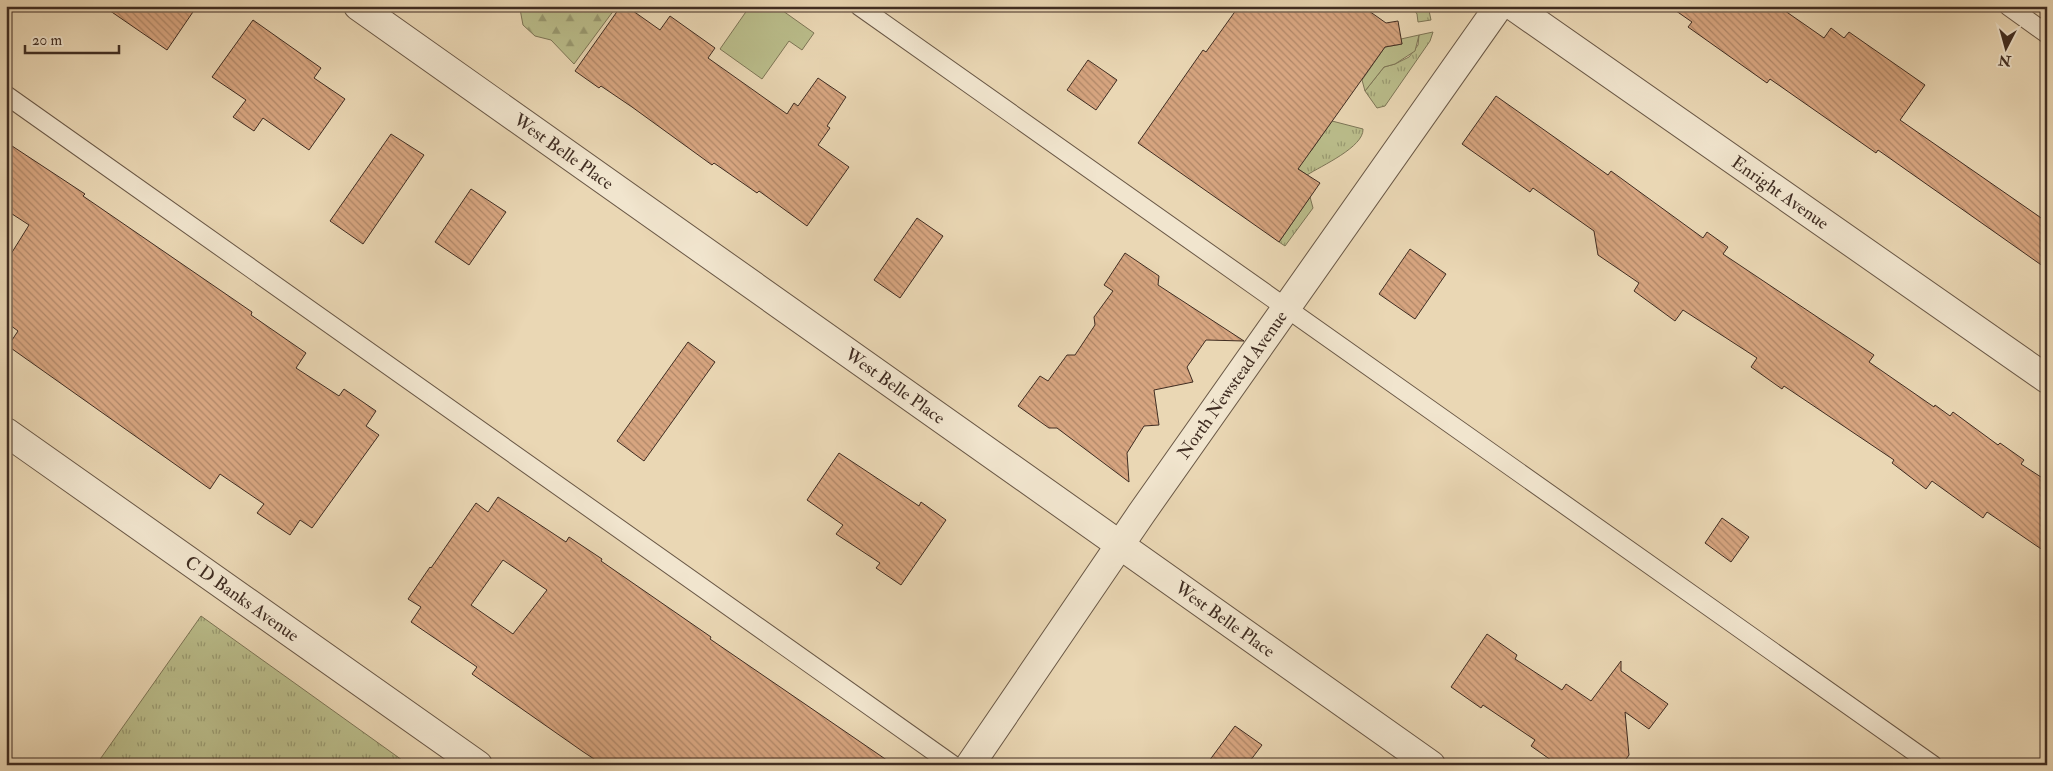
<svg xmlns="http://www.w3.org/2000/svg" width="2053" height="771" font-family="'IM FELL Double Pica',serif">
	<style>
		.grass { fill: url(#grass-tufts); stroke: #7d7556 }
		.forest { fill: url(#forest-firs); stroke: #7d7556 }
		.green { fill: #babd8b; stroke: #7d7556 }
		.building { fill: url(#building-back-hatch); stroke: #402d22; fill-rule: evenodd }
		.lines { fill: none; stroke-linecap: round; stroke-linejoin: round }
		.service-casing { stroke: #6a5846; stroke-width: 20 }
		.minor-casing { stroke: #6a5846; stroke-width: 30 }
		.service { stroke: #f1e5ce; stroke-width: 18 }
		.minor { stroke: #f1e5ce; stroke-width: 28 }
		.labels { text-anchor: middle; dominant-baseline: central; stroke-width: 4; stroke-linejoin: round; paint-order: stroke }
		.street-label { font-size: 18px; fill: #402d22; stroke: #f1e5ce }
	</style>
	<defs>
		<pattern id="grass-tufts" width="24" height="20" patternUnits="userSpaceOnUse" patternTransform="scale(1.25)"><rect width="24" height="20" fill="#babd8b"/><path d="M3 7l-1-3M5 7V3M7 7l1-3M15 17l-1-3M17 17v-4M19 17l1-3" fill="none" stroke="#999a71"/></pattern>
		<pattern id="forest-firs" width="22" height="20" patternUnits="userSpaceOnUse" patternTransform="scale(1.25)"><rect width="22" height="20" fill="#babd8b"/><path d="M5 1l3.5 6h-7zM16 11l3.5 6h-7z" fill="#999a71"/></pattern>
		<pattern id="building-back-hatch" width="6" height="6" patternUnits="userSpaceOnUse" patternTransform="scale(1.25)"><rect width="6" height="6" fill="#d7a580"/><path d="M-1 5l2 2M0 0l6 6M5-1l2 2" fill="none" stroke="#b08768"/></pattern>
	</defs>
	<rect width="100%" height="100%" fill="#ead7b4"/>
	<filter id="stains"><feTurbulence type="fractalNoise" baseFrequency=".004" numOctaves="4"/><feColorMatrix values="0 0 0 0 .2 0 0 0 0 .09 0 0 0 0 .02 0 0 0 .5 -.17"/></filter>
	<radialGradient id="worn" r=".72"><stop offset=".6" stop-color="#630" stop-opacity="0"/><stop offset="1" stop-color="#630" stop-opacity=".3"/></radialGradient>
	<g class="grass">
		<path d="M 1409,6 L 1428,6 L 1431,20 L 1418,22 L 1417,14 L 1412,7 Z"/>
		<path d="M 1433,32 L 1430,41 L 1385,106 L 1377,108 L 1365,91 L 1384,67 L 1395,64 L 1409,57 L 1418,45 L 1419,35 Z"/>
		<path d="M 1332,121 L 1363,129 C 1364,147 1321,166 1307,175 L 1290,163 L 1311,151 Z"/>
		<path d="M 1310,197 L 1313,208 L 1285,246 L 1279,242 Z"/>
		<path d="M 201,616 L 409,765 L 96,765 Z"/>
	</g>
	<path class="forest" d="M 522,6 L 617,6 L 574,64 L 551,40 L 535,36 L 523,25 L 520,9 Z"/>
	<g class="green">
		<path d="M 750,6 L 776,6 L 814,33 L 802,50 L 789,41 L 762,79 L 720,49 Z"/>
		<path d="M 1419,35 L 1415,51 L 1395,64 L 1384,67 L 1365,91 L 1362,80 L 1385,47 L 1402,44 L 1401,39 Z"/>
	</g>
	<g class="building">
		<path d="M 103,6 L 197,6 L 167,50 Z"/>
		<path d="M 621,6 L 626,6 L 660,30 L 670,16 L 715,48 L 708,58 L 787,114 L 794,103 L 798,106 L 818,78 L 846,97 L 827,126 L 830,128 L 818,145 L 849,167 L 807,226 L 759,191 L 757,193 L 714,163 L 712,165 L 632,107 L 601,86 L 599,88 L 575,71 Z"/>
		<path d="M 1239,6 L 1362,6 L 1386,23 L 1398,21 L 1402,44 L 1385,47 L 1298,169 L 1320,183 L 1279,242 L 1138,143 L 1203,50 L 1206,52 Z"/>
		<path d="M 1669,6 L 1778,6 L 1824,38 L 1831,28 L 1844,38 L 1849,32 L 1925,85 L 1900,120 L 2047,222 L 2047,269 L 1878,150 L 1876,153 L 1770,79 L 1767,83 L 1688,27 L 1692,22 Z"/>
		<path d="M 253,20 L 321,68 L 314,78 L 345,99 L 309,150 L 263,118 L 254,131 L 233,117 L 246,100 L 212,77 Z"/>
		<path d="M 1088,60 L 1117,80 L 1096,110 L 1067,90 Z"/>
		<path d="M 1496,96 L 1608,175 L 1611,171 L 1703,238 L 1707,232 L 1728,247 L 1723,254 L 1874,355 L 1869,362 L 1934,407 L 1935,405 L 1950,416 L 1953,412 L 1998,445 L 2000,443 L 2024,460 L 2021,464 L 2047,481 L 2047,553 L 1987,512 L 1983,518 L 1932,481 L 1926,489 L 1892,463 L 1894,460 L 1784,386 L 1782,389 L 1751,367 L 1757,358 L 1683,310 L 1675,321 L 1634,291 L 1639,283 L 1598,255 L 1594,231 L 1533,188 L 1530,192 L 1462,144 Z"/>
		<path d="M 391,134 L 424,155 L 363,244 L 330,221 Z"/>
		<path d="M 6,142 L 85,194 L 83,196 L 252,312 L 251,315 L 306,353 L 296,368 L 339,396 L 344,389 L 376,411 L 366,426 L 379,435 L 312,528 L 300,520 L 290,535 L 257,513 L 264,504 L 220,474 L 210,489 L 8,346 L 18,331 L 6,322 L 6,262 L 29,225 L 6,210 Z"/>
		<path d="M 471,189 L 506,212 L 469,265 L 435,242 Z"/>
		<path d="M 917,218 L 943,236 L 900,298 L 874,280 Z"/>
		<path d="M 1410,249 L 1446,274 L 1415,319 L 1379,294 Z"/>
		<path d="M 1125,253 L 1159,276 L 1158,285 L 1244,341 L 1206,340 L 1187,367 L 1193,382 L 1154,390 L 1159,425 L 1144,426 L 1127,453 L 1129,482 L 1057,428 L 1049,428 L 1018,406 L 1040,376 L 1048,381 L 1067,355 L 1075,355 L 1095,325 L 1094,317 L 1113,291 L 1104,285 Z"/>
		<path d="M 688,342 L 715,362 L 644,461 L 617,441 Z"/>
		<path d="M 839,453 L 919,506 L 921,502 L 946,520 L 901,585 L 876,568 L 880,563 L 836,534 L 843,525 L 807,500 Z"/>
		<path d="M 498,497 L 566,542 L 569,537 L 602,559 L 601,561 L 711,637 L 710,639 L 894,765 L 603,765 L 582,751 L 472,674 L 477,667 L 411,622 L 421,607 L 408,599 L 430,567 L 431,568 L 476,503 L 488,512 ZM 503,560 L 547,590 L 513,634 L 471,605 Z"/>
		<path d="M 1722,518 L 1749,537 L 1731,562 L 1705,543 Z"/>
		<path d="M 1487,634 L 1517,655 L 1515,659 L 1562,690 L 1566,684 L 1591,701 L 1621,661 L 1621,671 L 1668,704 L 1649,729 L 1625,712 L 1629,755 L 1622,765 L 1558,765 L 1531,746 L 1535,740 L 1483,705 L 1481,708 L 1451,687 Z"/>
		<path d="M 1235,726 L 1262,745 L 1247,765 L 1206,765 Z"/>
	</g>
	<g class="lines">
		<g class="service-casing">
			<g id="service">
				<path d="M 859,6 L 1933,765"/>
				<path d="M 2008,6 L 2047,34"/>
				<path d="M 6,95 L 953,765"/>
			</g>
		</g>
		<g class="minor-casing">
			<g id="minor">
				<path id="s1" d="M 358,6 L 1431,765"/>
				<path id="s2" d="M 1513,6 L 2047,379"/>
				<path id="s3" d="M 6,432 L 478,765"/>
				<path id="s4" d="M 970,765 L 1141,514 L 1499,6"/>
			</g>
		</g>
		<use href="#service" class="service"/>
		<use href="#minor" class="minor"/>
	</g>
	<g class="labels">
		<g class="street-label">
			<text stroke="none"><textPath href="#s1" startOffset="252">West Belle Place</textPath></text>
			<text stroke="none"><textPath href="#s2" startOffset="326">Enright Avenue</textPath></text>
			<text stroke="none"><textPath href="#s4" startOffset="462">North Newstead Avenue</textPath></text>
			<text stroke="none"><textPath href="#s1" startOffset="658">West Belle Place</textPath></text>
			<text stroke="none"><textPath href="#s3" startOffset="289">C D Banks Avenue</textPath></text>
			<text stroke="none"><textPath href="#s1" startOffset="1062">West Belle Place</textPath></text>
		</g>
	</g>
	<rect width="2053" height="771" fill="none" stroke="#ead7b4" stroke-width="25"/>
	<rect x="8" y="8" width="2038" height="756" fill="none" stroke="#402d22" stroke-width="2.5"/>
	<rect x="12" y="12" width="2028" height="746" fill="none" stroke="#402d22"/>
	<g transform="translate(2006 48) rotate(186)" stroke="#f1e5ce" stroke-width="4" paint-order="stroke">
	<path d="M0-4L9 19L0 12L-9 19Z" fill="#402d22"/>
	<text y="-8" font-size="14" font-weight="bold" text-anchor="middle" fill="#402d22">N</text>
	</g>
	<path d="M25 45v8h94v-8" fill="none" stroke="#402d22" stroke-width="2.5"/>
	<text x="32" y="45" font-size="15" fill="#402d22" stroke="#f1e5ce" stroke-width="4" paint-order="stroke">20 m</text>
	<rect width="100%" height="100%" filter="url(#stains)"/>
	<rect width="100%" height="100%" fill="url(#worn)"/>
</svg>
